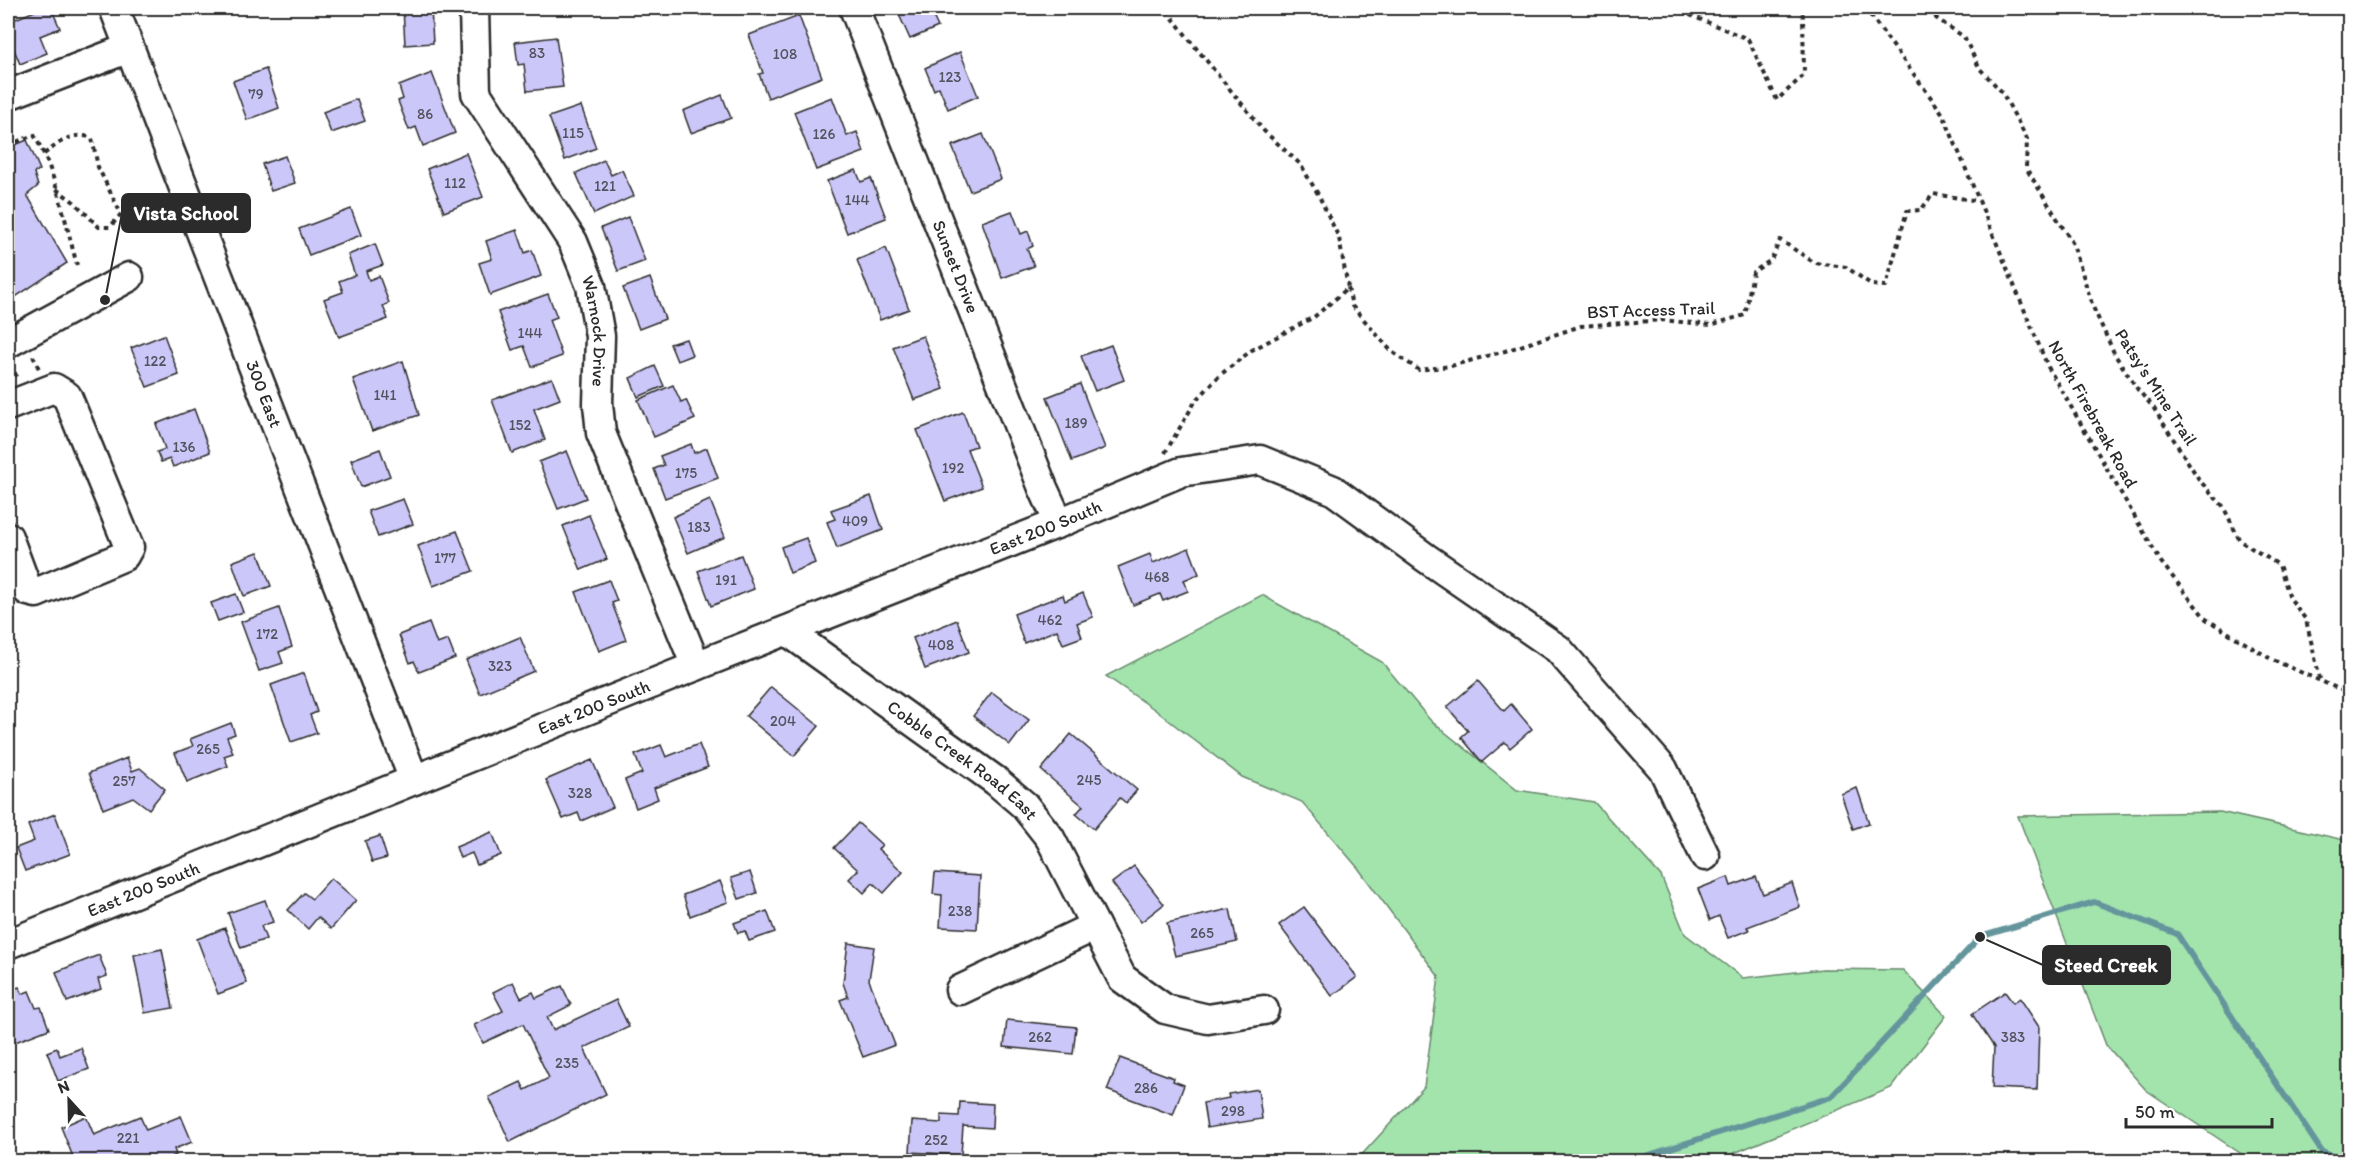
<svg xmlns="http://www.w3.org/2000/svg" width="2357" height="1169" font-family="Itim,sans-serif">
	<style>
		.green { fill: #a3e4ad; stroke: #67886c; stroke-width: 1.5 }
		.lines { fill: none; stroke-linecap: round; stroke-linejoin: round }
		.stream { stroke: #65959c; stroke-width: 6 }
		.building { fill: #ccc7f9; stroke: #2b2b2b; stroke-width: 1.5 }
		.minor-casing { stroke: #2b2b2b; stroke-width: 33 }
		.path { stroke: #2b2b2b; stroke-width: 4; stroke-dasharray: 4.5 4.5; stroke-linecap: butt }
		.minor { stroke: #fff; stroke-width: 28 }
		.labels { text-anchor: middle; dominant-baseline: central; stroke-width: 5; stroke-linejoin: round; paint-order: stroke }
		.number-label { font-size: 15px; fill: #53525e }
		.street-label { font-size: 18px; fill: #2b2b2b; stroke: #fff }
		.leader { fill: none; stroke: #2b2b2b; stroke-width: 2 }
		.callout-dot { fill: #2b2b2b; stroke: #fff; stroke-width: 2 }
		.callout { fill: #2b2b2b; stroke: #2b2b2b; stroke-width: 2 }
		.callout-label { font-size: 20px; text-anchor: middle; font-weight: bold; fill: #fff }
	</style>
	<rect width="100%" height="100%" fill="#fff"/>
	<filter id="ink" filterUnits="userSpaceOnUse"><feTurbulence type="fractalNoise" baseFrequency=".0167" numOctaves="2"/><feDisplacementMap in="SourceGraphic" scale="12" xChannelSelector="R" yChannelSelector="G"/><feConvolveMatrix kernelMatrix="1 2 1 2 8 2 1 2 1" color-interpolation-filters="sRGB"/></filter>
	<g filter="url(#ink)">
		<g class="green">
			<path d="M 1262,595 L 1382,662 L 1431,721 L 1517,790 L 1594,802 L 1661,876 L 1685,934 L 1743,978 L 1823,969 L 1903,970 L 1946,1016 L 1891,1088 L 1715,1161 L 1356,1161 L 1424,1087 L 1439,977 L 1358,868 L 1302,802 L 1242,777 L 1154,709 L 1106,676 Z"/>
			<path d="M 2220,812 L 2349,841 L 2349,1161 L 2252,1161 L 2146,1090 L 2106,1045 L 2018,816 Z"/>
		</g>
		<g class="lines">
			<path class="stream" d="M 1627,1162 L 1831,1097 L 1980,937 L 2094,902 L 2177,934 L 2322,1152 L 2348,1162"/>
		</g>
		<g class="building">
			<path d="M 42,8 L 51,8 L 60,28 L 40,36 L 47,53 L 20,64 L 8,35 L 8,22 Z"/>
			<path d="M 403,8 L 431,8 L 433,43 L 405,45 Z"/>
			<path d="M 896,8 L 929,8 L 938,27 L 910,39 Z"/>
			<path d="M 799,16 L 822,77 L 768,98 L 759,74 L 763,73 L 749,35 Z"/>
			<path d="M 556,37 L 563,87 L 527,91 L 524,64 L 518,65 L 515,42 Z"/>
			<path d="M 960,52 L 978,96 L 948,109 L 939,87 L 934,90 L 925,68 Z"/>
			<path d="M 266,69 L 279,108 L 247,120 L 233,81 Z"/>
			<path d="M 432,73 L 455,133 L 423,146 L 416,127 L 409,130 L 398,101 L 403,99 L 399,86 Z"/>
			<path d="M 722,95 L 731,118 L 691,133 L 683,111 Z"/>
			<path d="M 832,97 L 847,136 L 857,132 L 864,152 L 816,170 L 794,112 Z"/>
			<path d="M 357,99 L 365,121 L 331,133 L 323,112 Z"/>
			<path d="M 581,106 L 596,148 L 565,160 L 549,117 Z"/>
			<path d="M 983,134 L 1001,179 L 970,191 L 952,146 Z"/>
			<path d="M 27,140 L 40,170 L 34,173 L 38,186 L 27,195 L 67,263 L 14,298 L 8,286 L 8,148 Z"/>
			<path d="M 466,153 L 483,197 L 444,212 L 427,169 Z"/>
			<path d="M 285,156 L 295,183 L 271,191 L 262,164 Z"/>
			<path d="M 604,160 L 611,175 L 622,170 L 634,196 L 594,214 L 576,173 Z"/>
			<path d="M 856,170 L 861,182 L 871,178 L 886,218 L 847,233 L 827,181 Z"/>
			<path d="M 351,209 L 361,235 L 309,255 L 299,229 Z"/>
			<path d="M 1012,211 L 1021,234 L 1028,231 L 1033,246 L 1027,249 L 1034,266 L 1002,278 L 982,222 Z"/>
			<path d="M 628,217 L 645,261 L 618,271 L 601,228 Z"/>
			<path d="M 517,230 L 525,253 L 532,250 L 541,276 L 490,295 L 479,263 L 492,259 L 486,241 Z"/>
			<path d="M 375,244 L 383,265 L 366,271 L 369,280 L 379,276 L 389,303 L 383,306 L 388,319 L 339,337 L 324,299 L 343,292 L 339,281 L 355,275 L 348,255 Z"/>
			<path d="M 886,248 L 909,309 L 880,320 L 857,260 Z"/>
			<path d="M 650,278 L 665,319 L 639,329 L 623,288 Z"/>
			<path d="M 548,294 L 557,317 L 549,320 L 562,356 L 532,367 L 524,346 L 512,350 L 498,312 Z"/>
			<path d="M 164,335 L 179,375 L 147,387 L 131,348 Z"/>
			<path d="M 923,336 L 944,389 L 914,400 L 893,347 Z"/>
			<path d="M 686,339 L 692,355 L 677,361 L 670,344 Z"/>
			<path d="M 1111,345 L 1124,380 L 1095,391 L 1081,356 Z"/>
			<path d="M 403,361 L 419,415 L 372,431 L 353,379 Z"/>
			<path d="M 655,366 L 664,386 L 638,397 L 630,378 Z"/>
			<path d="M 552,378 L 560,399 L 534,409 L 545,440 L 512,453 L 492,400 Z"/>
			<path d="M 1080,384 L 1105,448 L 1072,461 L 1047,397 Z"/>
			<path d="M 673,385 L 681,402 L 686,400 L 695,419 L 654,437 L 638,400 Z"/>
			<path d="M 194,409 L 210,452 L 173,467 L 170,459 L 161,462 L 157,452 L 165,449 L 156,424 Z"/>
			<path d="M 963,412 L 976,446 L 967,449 L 982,487 L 945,501 L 917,430 Z"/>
			<path d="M 691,444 L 694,453 L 707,448 L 718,478 L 665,498 L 654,469 L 664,465 L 660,456 Z"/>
			<path d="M 380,449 L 390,476 L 361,487 L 351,460 Z"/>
			<path d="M 567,451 L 586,498 L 558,509 L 539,462 Z"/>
			<path d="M 871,496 L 883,530 L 837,548 L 827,522 L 835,519 L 831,510 Z"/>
			<path d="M 403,499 L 413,524 L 378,537 L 368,511 Z"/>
			<path d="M 710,500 L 725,537 L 688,553 L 673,517 Z"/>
			<path d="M 589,515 L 607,559 L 581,570 L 563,526 Z"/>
			<path d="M 457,531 L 473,571 L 433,586 L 418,546 Z"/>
			<path d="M 806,538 L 815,563 L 790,573 L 781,547 Z"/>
			<path d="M 1189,548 L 1199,574 L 1184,580 L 1188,591 L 1163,601 L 1160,594 L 1133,605 L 1118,567 L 1150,554 L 1153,563 Z"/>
			<path d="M 258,552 L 271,586 L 244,596 L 232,562 Z"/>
			<path d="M 741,555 L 754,589 L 711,606 L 698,571 Z"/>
			<path d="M 609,580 L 617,601 L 612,603 L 626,640 L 599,651 L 576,592 Z"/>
			<path d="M 1083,593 L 1093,617 L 1077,623 L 1082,637 L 1063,644 L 1057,630 L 1024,643 L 1014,614 L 1063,595 L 1065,601 Z"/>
			<path d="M 236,594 L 243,612 L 218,621 L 211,603 Z"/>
			<path d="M 279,608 L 292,647 L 279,652 L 283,663 L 259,671 L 241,622 Z"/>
			<path d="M 957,620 L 969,652 L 925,669 L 913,638 Z"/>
			<path d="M 429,623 L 437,644 L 448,640 L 455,658 L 419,672 L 414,661 L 410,663 L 399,635 Z"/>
			<path d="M 520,637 L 534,671 L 480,694 L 466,660 Z"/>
			<path d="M 304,673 L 317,712 L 310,715 L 317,733 L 291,742 L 271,685 Z"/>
			<path d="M 1478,681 L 1504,711 L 1511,704 L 1532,729 L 1510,748 L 1505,742 L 1482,762 L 1461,737 L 1468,731 L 1447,707 Z"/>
			<path d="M 771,687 L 819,726 L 794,756 L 746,716 Z"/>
			<path d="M 992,692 L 1029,720 L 1010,745 L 973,716 Z"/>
			<path d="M 231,723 L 235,734 L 227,737 L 233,753 L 224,756 L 228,766 L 187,782 L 175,753 L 193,746 L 190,739 Z"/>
			<path d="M 1071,734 L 1137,790 L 1126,803 L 1120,798 L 1094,829 L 1076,814 L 1083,806 L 1041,770 Z"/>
			<path d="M 699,744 L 708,767 L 654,788 L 658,799 L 636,808 L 625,780 L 642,773 L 635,755 L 661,745 L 666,757 Z"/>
			<path d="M 127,758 L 132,771 L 140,768 L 165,789 L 149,809 L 133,797 L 103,809 L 89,773 Z"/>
			<path d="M 592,760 L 613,807 L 581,821 L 578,813 L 563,819 L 546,780 Z"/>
			<path d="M 1857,788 L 1869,823 L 1853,829 L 1841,794 Z"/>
			<path d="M 55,814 L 70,854 L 25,871 L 16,848 L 34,841 L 28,825 Z"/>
			<path d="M 858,823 L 882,845 L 878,849 L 903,872 L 884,893 L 873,883 L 864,893 L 849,879 L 858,870 L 834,848 Z"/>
			<path d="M 492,832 L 501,855 L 477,865 L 472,853 L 460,858 L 456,847 Z"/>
			<path d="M 380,836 L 387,858 L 372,862 L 365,841 Z"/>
			<path d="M 1134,866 L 1164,904 L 1141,922 L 1112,883 Z"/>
			<path d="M 750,872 L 757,893 L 739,899 L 731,878 Z"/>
			<path d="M 935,873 L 980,876 L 977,929 L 940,927 L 942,895 L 933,894 Z"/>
			<path d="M 1728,877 L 1731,886 L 1756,877 L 1763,894 L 1792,883 L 1800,907 L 1747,927 L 1749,930 L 1728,938 L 1719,916 L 1710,920 L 1698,889 Z"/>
			<path d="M 331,878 L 356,900 L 331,929 L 318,917 L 308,929 L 288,910 L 304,893 L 312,899 Z"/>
			<path d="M 720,881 L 728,902 L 690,916 L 683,895 Z"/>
			<path d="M 265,900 L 273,922 L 261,926 L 266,939 L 241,948 L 228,913 Z"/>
			<path d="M 1304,907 L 1357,977 L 1332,996 L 1279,925 Z"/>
			<path d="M 1230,909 L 1237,942 L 1175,956 L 1167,923 Z"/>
			<path d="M 767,911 L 775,932 L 749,941 L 745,931 L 738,933 L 734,923 Z"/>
			<path d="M 225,928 L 247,983 L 218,994 L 197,939 Z"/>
			<path d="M 848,943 L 874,947 L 869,980 L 895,1045 L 863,1057 L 840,1000 L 848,997 L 843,983 Z"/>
			<path d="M 162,949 L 173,1008 L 145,1013 L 134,955 Z"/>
			<path d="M 99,955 L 107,976 L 98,979 L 101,989 L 67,1002 L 56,972 Z"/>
			<path d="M 513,982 L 521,998 L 533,992 L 536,998 L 562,986 L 571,1005 L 547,1017 L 553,1030 L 616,1000 L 629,1027 L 584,1048 L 606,1094 L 510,1142 L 489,1097 L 521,1082 L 525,1090 L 549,1078 L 523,1024 L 483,1043 L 474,1025 L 503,1011 L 493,992 Z"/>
			<path d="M 19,987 L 22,994 L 29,991 L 36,1008 L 41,1007 L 49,1029 L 10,1044 L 8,1037 L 8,1025 L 12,1024 L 8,1012 L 8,991 Z"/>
			<path d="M 2005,992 L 2013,1003 L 2020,998 L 2039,1027 L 2037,1090 L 1992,1088 L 1994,1047 L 1972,1014 Z"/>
			<path d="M 1007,1020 L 1076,1027 L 1073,1054 L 1004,1047 Z"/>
			<path d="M 57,1048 L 60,1056 L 81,1048 L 89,1069 L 58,1081 L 47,1052 Z"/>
			<path d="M 1120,1058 L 1174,1078 L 1173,1081 L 1184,1085 L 1173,1115 L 1107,1090 Z"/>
			<path d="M 1258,1089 L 1262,1119 L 1207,1128 L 1203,1103 L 1229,1098 L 1228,1094 Z"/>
			<path d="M 960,1102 L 993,1104 L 992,1128 L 963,1126 L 961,1155 L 910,1152 L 912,1121 L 941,1123 L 941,1115 L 959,1116 Z"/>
			<path d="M 86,1116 L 94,1135 L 140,1116 L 146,1130 L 181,1116 L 192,1142 L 174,1149 L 176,1155 L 160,1162 L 75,1162 L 61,1127 Z"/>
		</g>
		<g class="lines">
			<g class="minor-casing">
				<g id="minor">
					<path id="s1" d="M 114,8 L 414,780"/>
					<path id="s2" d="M 474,8 L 476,93 L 573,242 L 591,286 L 600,336 L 598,404 L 601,433 L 696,666"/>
					<path id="s3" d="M 854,8 L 1043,488 L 1059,523"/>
					<path d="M 8,95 L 129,48"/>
					<path d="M 8,343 L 129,277"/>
					<path d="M 8,406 L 54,388 L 67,396 L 129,547 L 124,556 L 36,593 L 28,591 L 8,537"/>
					<path id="s4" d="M 787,631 L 996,781 L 1024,805 L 1050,838 L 1122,978 L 1165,1009 L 1208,1019 L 1264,1010"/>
					<path id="s5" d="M 8,944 L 696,666 L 1059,523 L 1181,472 L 1260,460 L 1333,490 L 1426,558 L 1558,649 L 1663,769 L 1705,856"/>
					<path d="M 960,990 L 1095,926"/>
				</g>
			</g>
			<g class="path">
				<path d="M 1673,8 L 1748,39 L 1777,100 L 1804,75 L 1803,16 L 1800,8"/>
				<path d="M 1865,8 L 1943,114 L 2048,367 L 2161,562 L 2206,619 L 2271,659 L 2350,694"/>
				<path d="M 1932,8 L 1936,18 L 1964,37 L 1980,69 L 2002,92 L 2027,139 L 2026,168 L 2073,244 L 2093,307 L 2115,355 L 2138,390 L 2153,407 L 2200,481 L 2223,506 L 2240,541 L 2279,565 L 2290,598 L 2306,620 L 2320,679"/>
				<path d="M 8,145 L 34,135 C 57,174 65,222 77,265"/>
				<path d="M 44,154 C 61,142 71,131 92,138 L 98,167 L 121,214 L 110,227 L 99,227 L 74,202 L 56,189"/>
				<path d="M 1348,288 L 1352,306 L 1392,352 L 1419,370 L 1451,366 L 1505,351 L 1581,326 L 1663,320 L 1710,325 L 1745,315 L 1753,272 L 1771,260 L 1780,240 L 1815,263 L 1846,267 L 1872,285 L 1886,286 L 1907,211 L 1921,210 L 1933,194 L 1979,201"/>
				<path d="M 33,356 L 40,371"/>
				<path d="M 11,364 L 18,380"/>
				<path d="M 1165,453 L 1195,402 L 1220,375 L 1252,350 L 1314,317 L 1348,288 L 1339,238 L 1318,194 L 1300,164 L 1264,131 L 1192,43 L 1172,17 L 1167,8"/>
			</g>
			<use href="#minor" class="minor"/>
		</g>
	</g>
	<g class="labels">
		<g class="number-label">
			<text x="537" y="53">83</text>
			<text x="785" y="54">108</text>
			<text x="950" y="77">123</text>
			<text x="256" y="94">79</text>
			<text x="425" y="114">86</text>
			<text x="573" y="133">115</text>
			<text x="824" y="134">126</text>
			<text x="455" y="183">112</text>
			<text x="605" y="186">121</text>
			<text x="857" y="200">144</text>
			<text x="530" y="333">144</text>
			<text x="155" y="361">122</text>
			<text x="385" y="395">141</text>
			<text x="1076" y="423">189</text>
			<text x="520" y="425">152</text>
			<text x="184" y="447">136</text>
			<text x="953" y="468">192</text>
			<text x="686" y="473">175</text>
			<text x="855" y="521">409</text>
			<text x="699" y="527">183</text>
			<text x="445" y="558">177</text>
			<text x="1157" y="577">468</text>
			<text x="726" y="580">191</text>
			<text x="1050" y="620">462</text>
			<text x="267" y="634">172</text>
			<text x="941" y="645">408</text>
			<text x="500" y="666">323</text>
			<text x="783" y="721">204</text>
			<text x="208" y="749">265</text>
			<text x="1089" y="780">245</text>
			<text x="124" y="781">257</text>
			<text x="580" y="793">328</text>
			<text x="960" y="911">238</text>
			<text x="1202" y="933">265</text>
			<text x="1040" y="1037">262</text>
			<text x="2013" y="1037">383</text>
			<text x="567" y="1063">235</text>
			<text x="1146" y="1088">286</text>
			<text x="1233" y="1111">298</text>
			<text x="128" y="1138">221</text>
			<text x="936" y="1140">252</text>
		</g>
		<g class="street-label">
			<text stroke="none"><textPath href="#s3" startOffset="278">Sunset Drive</textPath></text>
			<text transform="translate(1651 310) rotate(-2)">BST Access Trail</text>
			<text stroke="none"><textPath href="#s2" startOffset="356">Warnock Drive</textPath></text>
			<text transform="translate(2156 387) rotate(57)">Patsy's Mine Trail</text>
			<text stroke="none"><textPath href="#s1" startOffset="414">300 East</textPath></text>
			<text transform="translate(2093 414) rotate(61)">North Firebreak Road</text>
			<text stroke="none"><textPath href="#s5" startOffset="1118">East 200 South</textPath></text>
			<text stroke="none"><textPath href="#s5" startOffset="632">East 200 South</textPath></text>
			<text stroke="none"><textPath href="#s4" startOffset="218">Cobble Creek Road East</textPath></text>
			<text stroke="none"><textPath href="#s5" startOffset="146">East 200 South</textPath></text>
		</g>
	</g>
	<path class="leader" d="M105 300L122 213M1980 937L2043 965"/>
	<g class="callout-dot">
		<circle cx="105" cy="300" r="6"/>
		<circle cx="1980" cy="937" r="6"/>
	</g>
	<g class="callout">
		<rect x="122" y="194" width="128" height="38" rx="6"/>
		<rect x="2043" y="946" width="127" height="38" rx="6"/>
	</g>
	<g class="callout-label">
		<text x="186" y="220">Vista School</text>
		<text x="2106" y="972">Steed Creek</text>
	</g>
	<rect width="2357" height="1169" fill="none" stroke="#fff" stroke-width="30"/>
	<rect x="15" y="15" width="2327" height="1139" fill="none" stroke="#2b2b2b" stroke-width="2" filter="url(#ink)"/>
	<g transform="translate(69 1100) rotate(338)" stroke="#ffffff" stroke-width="4.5" paint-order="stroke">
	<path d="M0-4.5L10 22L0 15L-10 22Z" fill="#2b2b2b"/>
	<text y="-9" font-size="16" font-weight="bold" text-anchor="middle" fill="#2b2b2b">N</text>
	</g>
	<path d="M2126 1118v9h146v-9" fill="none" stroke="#2b2b2b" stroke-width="3"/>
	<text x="2135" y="1118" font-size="18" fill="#2b2b2b" stroke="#ffffff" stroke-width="4.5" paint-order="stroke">50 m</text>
</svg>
